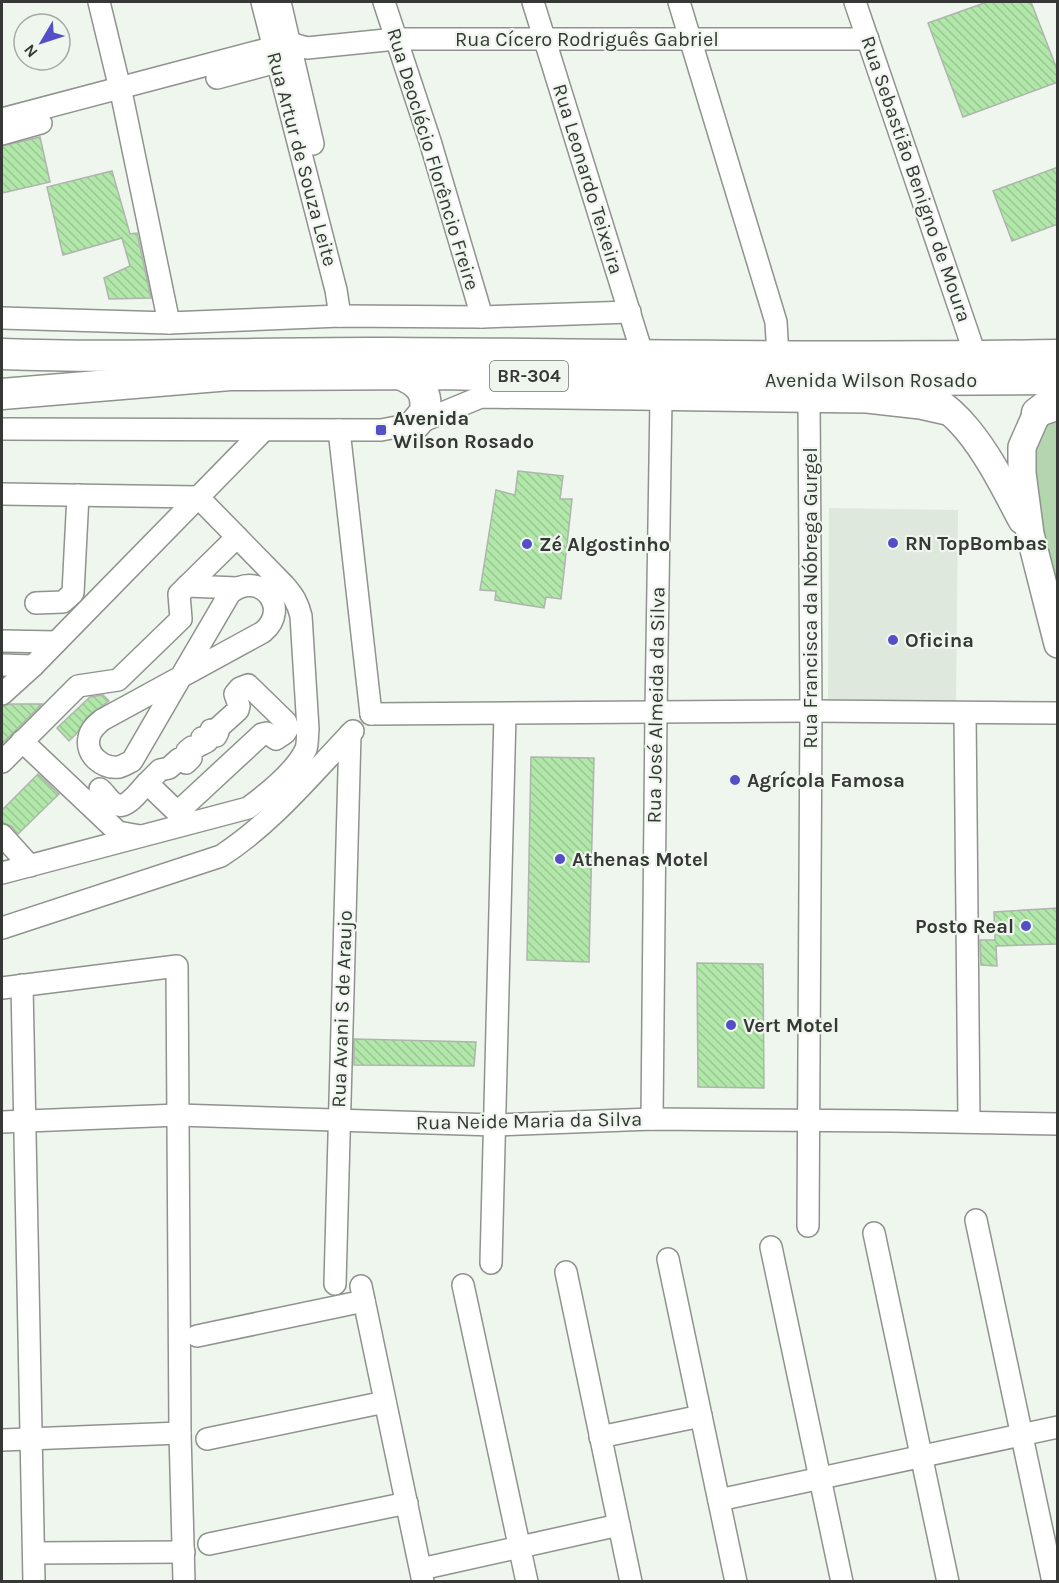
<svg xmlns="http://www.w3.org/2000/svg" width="1059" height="1583" font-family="Karla,sans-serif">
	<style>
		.built { fill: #dee8dc }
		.grass { fill: #b4d6af }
		.building { fill: url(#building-back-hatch); stroke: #afb5ae; stroke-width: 1.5 }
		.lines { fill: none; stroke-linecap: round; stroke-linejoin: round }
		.minor-casing { stroke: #8e948d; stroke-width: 24 }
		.major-casing { stroke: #8e948d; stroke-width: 30 }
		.highway-casing { stroke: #8e948d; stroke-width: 33 }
		.minor { stroke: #fff; stroke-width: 21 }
		.major { stroke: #fff; stroke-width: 27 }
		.highway { stroke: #fff; stroke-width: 30 }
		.poi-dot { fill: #544fc6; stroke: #eff6ee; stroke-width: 2 }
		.labels { text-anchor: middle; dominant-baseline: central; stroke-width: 4.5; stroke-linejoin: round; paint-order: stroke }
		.shield { fill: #eff6ee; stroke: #6d716c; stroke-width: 1.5 }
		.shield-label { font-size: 18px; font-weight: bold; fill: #353835 }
		.street-label { font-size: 20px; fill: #353835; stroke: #eff6ee }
		.poi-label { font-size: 20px; font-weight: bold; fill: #353835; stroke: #eff6ee; text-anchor: start }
	</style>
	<defs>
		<pattern id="building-back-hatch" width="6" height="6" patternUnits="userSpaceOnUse" patternTransform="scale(1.5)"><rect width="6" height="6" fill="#b2e7aa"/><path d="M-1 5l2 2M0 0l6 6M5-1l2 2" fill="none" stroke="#9ac793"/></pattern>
	</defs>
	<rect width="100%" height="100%" fill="#eff6ee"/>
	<path class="built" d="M 829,508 L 958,510 L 956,703 L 828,701 Z"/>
	<path class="grass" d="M 1057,418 L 1057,599 L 1031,483 L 1034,455 L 1042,428 Z"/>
	<g class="building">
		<path d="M 987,2 L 1031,2 L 1058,72 L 1058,82 L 963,117 L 928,23 Z"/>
		<path d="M 40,137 L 50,182 L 2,193 L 2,146 Z"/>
		<path d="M 1058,167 L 1058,224 L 1012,241 L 993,191 Z"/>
		<path d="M 112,171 L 130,234 L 137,233 L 151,298 L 109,299 L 104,278 L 130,266 L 122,238 L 63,255 L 47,187 Z"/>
		<path d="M 518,471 L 563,476 L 560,499 L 572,499 L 561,599 L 546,597 L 544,608 L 495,600 L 496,591 L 480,590 L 496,490 L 515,495 Z"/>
		<path d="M 103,695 L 109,701 L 87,717 L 77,733 L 69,741 L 57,728 L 90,697 Z"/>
		<path d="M 10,704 L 42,704 L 2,744 L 2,706 Z"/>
		<path d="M 531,757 L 594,758 L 589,962 L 527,960 Z"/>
		<path d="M 38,774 L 59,794 L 18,834 L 11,826 L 2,823 L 2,810 Z"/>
		<path d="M 1058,908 L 1058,944 L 996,946 L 997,966 L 981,965 L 980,940 L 995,940 L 994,912 Z"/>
		<path d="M 697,963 L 763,964 L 764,1088 L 698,1087 Z"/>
		<path d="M 354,1039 L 476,1042 L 474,1066 L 354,1065 Z"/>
	</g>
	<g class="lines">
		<g class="minor-casing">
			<g id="minor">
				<path d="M 99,2 L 123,101 L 169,323"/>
				<path d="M 262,2 L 336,290 L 340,316"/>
				<path d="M 280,2 L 313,144"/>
				<path d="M 384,2 L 430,141 L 482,317"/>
				<path d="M 533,2 L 643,356"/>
				<path d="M 679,2 L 776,322 L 778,357"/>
				<path d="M 855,2 L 976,357"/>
				<path d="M 217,78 L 288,59"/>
				<path d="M 2,119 L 290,43 L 307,48 L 396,39 L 868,39"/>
				<path d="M 2,134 L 41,123"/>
				<path d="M 2,318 L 169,323 L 340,316 L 482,317 L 630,312"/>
				<path d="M 2,429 L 381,430 L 418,423 L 481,397 L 867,402 L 920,408 L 951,415"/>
				<path d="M 339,430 L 371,714"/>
				<path d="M 2,494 L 198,497 L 284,585 C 293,595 298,603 301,616 L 308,729 C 307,736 308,743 306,749 C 296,771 267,794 248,808 L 2,873"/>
				<path d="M 187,586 L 237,588"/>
				<path d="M 36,603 L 63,602 L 73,593 L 78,495"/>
				<path d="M 2,641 L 56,642"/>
				<path d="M 2,665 L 33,666"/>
				<path d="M 182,675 L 230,593 C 260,569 292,608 263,632 L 102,720 C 96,725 90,730 89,738 C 85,755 103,769 119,767 C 123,766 128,763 132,761 L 182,675"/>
				<path d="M 2,694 L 33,666 L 264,430"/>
				<path d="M 965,713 L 969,1122"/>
				<path d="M 371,714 L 811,711 L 1058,713"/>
				<path d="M 22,741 L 118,832 L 140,836"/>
				<path d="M 201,744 L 202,738 L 216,736 L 218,732 L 217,729 L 211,730 C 207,742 211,740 200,745 C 193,748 199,748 192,747 L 187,751 L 191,758 L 186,763 L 179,759 L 169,768 L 160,770 L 147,783 L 176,811 L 180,810 L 262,734 L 267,733 L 276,739 L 285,733 L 288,728 L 286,722 L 248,685 L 240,688 L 235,694 L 239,706 L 238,710 L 217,729"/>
				<path d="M 2,762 L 78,686 L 118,680 L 181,619 L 179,594 L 237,537"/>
				<path d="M 100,789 C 105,793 109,801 115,804 C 126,811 140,790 147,783"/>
				<path d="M 2,835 L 30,866"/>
				<path d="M 2,928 L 221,856 C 272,823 311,775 353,731"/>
				<path d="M 22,985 L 34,1582"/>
				<path d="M 2,988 L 177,966 L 180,1433 L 184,1582"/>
				<path d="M 652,1119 L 656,711 L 661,399"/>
				<path d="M 2,1122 L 178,1115 L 495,1125 L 652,1119 L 893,1121 L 1058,1124"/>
				<path d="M 976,1220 L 1053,1582"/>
				<path d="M 808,1226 L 811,711 L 809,401"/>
				<path d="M 874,1233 L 948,1582"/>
				<path d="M 771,1247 L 842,1582"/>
				<path d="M 668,1259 L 736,1582"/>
				<path d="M 491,1263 L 505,714"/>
				<path d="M 566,1272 L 631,1582"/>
				<path d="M 335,1284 L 350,734"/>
				<path d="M 463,1285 L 527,1582"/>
				<path d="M 361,1286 L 423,1582"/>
				<path d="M 197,1336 L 364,1301"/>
				<path d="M 600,1437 L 701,1416"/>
				<path d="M 207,1439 L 385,1402"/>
				<path d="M 2,1440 L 180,1433"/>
				<path d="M 719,1500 L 1058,1427"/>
				<path d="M 209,1544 L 407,1503"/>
				<path d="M 34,1553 L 184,1552"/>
				<path d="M 421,1569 L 619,1525"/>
			</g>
		</g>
		<g class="major-casing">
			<g id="major">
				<path d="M 894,382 C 962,397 992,464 1022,520"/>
				<path d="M 1058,406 L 1037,413 L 1022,447 L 1022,473 L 1030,534 L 1058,644"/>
			</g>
		</g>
		<g class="highway-casing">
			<g id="highway">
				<path d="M 2,354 C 131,359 260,352 389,353 C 612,354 835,359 1058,355"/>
				<path d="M 400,374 C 418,382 428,390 425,412 L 416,423"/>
				<path d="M 2,394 L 230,375 L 442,374 L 734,381 L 1058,379"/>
				<path d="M 1037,413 L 1058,397"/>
			</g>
		</g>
		<use href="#minor" class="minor"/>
		<use href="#major" class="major"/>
		<use href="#highway" class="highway"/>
	</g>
	<g class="poi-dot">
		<rect x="375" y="424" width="12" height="12" rx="3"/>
		<circle cx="893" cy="543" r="6"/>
		<circle cx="527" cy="544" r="6"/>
		<circle cx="893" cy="640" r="6"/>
		<circle cx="735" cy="780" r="6"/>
		<circle cx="560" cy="859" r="6"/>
		<circle cx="1026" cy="926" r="6"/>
		<circle cx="731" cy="1025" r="6"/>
	</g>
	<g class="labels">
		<rect class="shield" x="490" y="361" width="78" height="30" rx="4.5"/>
		<g class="shield-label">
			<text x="529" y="376">BR-304</text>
		</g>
		<g class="street-label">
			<text x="587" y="39">Rua Cícero Rodriguês Gabriel</text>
			<text transform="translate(302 159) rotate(75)">Rua Artur de Souza Leite</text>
			<text transform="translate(433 159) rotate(73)">Rua Deoclécio Florêncio Freire</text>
			<text transform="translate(588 179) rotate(73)">Rua Leonardo Teixeira</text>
			<text transform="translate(916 179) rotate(71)">Rua Sebastião Benigno de Moura</text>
			<text x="871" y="380">Avenida Wilson Rosado</text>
			<text transform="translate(810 598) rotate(-90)">Rua Francisca da Nóbrega Gurgel</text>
			<text transform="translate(656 705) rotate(-89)">Rua José Almeida da Silva</text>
			<text transform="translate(342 1009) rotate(-88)">Rua Avani S de Araujo</text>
			<text transform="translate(529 1121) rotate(-1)">Rua Neide Maria da Silva</text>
		</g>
		<g class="poi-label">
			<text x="393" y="418">Avenida<tspan x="393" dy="23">Wilson Rosado</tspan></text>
			<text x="905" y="543">RN TopBombas</text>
			<text x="539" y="544">Zé Algostinho</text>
			<text x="905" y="640">Oficina</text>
			<text x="747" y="780">Agrícola Famosa</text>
			<text x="572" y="859">Athenas Motel</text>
			<text x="1014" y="926" text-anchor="end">Posto Real</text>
			<text x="743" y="1025">Vert Motel</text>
		</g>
	</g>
	<rect width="1059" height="1583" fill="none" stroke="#353835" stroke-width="6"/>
	<g transform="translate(42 42) rotate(231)"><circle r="28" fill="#eff6ee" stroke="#a5aaa4" stroke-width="1.5"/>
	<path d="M0-4.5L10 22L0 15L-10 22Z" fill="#544fc6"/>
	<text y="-9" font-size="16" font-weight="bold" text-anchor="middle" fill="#353835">N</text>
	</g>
</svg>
